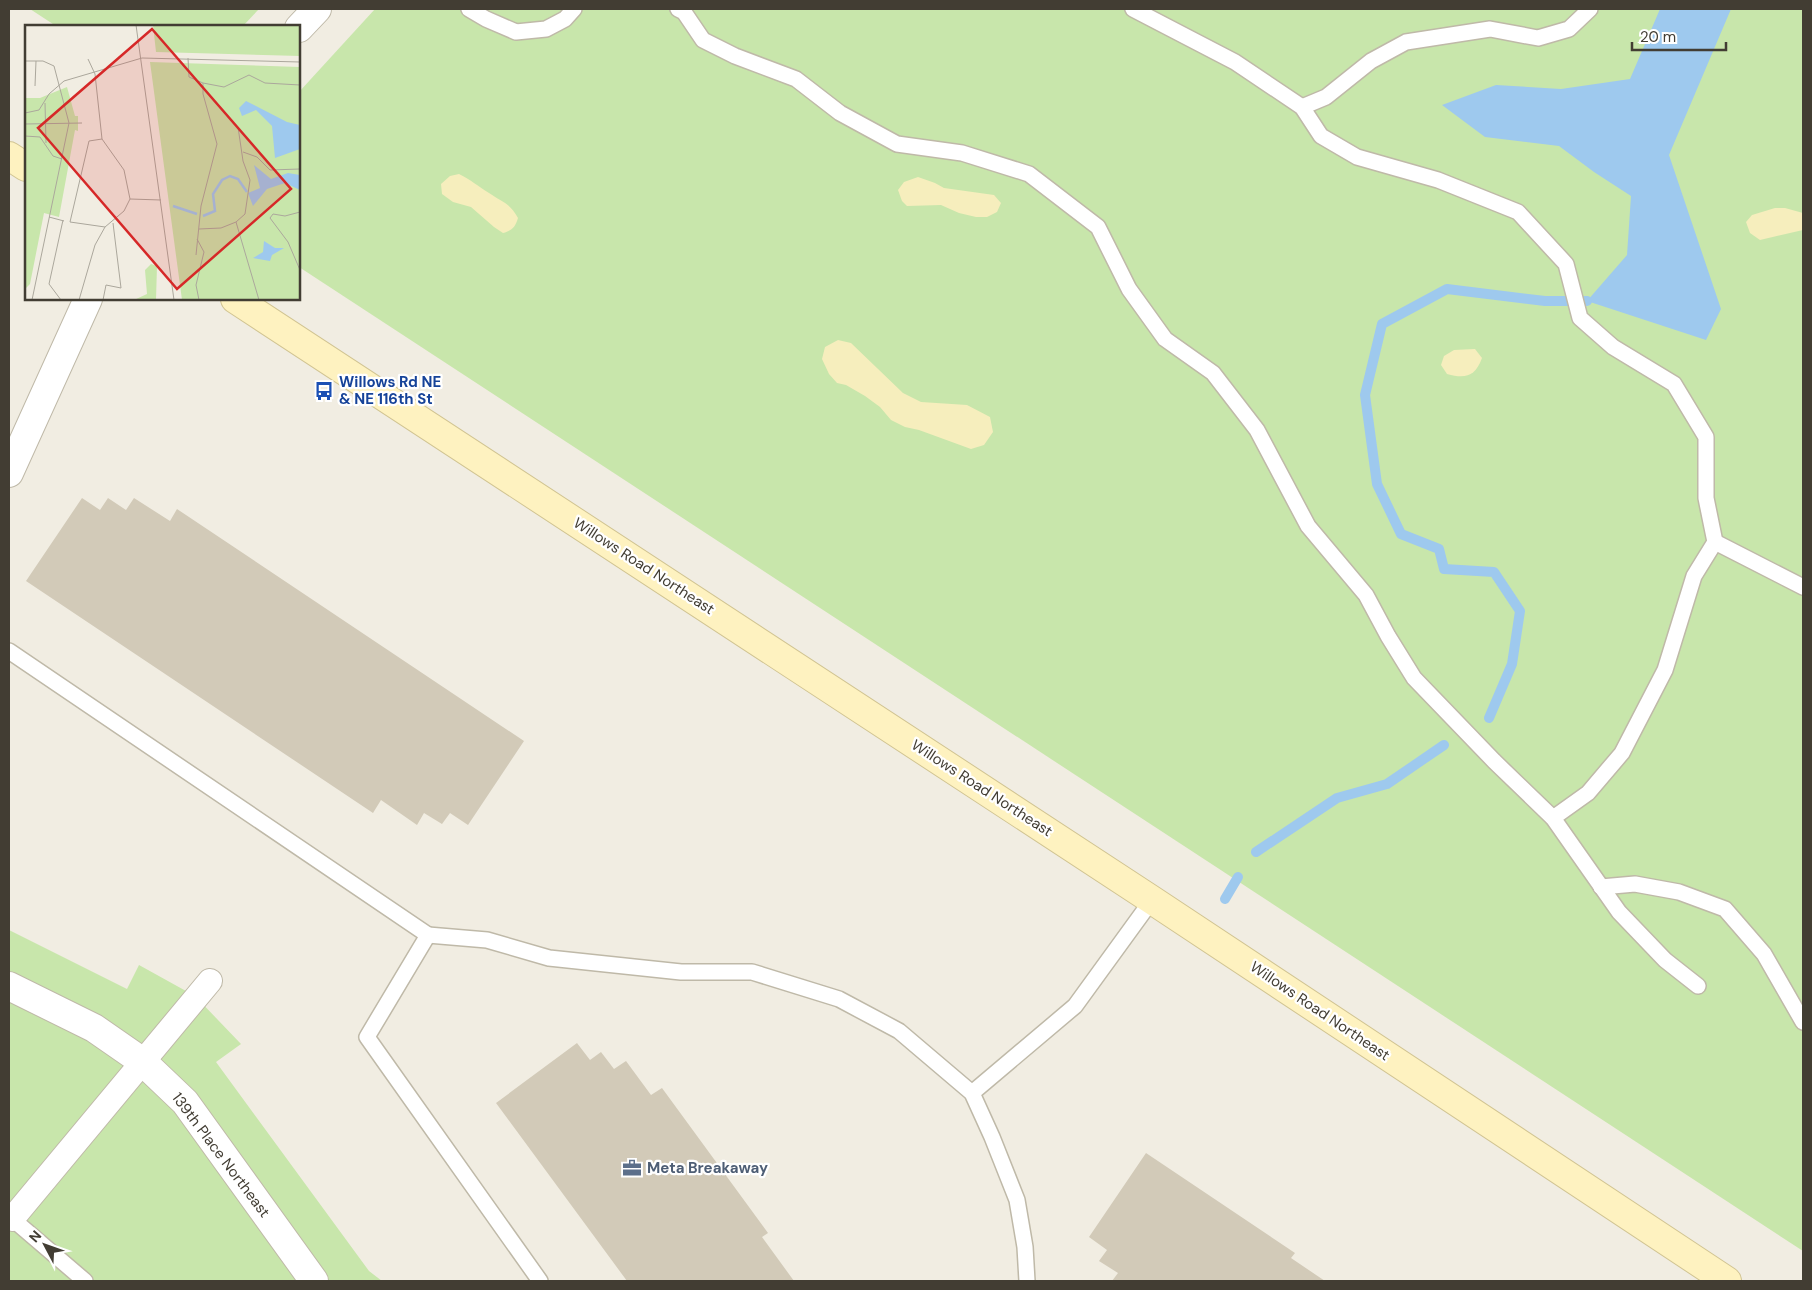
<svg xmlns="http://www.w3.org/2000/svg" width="1812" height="1290" font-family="'DM Sans',sans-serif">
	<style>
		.green { fill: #c8e6ab }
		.sand { fill: #f6eebd }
		.water { fill: #9ec9ee }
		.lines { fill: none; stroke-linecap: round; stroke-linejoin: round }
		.stream { stroke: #9ec9ee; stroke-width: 10 }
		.building { fill: #d2cab8 }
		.service-casing { stroke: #bfb9a8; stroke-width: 18 }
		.pedestrian-casing { stroke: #bfb9a8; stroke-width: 26 }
		.minor-casing { stroke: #bfb9a8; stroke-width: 30 }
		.secondary-casing { stroke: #d1c492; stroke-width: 30 }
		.service { stroke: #fff; stroke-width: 15 }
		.pedestrian { stroke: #fff; stroke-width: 24 }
		.minor { stroke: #fff; stroke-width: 28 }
		.secondary { stroke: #fef2c0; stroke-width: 28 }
		.labels { text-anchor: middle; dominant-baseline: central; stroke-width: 4.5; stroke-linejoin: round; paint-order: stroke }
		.transit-label { font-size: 15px; font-weight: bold; fill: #164399; stroke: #fff; text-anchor: start }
		.street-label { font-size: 15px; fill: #423d33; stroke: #fff }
		.service-label { font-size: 15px; font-weight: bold; fill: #4e5e75; stroke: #fff; text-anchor: start }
		.inset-river { fill: none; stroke: #9ec9ee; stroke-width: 2.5 }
		.inset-road { fill: none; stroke: #aba79c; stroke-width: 1 }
		.view { fill: #d62828; fill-opacity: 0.15; stroke: #d62828; stroke-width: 2.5 }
		.inset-edge { fill: none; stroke: #423d33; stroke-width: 2.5 }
	</style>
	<rect width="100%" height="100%" fill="#f1ede2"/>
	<g class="green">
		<path d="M 30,9 L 259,9 L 243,26 L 56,26 Z"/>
		<path d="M 375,9 L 1803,9 L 1803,1251 L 299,267 L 299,92 Z"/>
		<path d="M 9,930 L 127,989 L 139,965 L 195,996 L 241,1044 L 216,1062 L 369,1271 L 382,1281 L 9,1281 Z"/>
	</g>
	<g class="sand">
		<path d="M 459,174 C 471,180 478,186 489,193 C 502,202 510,203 518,218 C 515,228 512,230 503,233 L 494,227 L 471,207 L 453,202 L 442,194 L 441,184 L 450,176 Z"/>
		<path d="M 918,177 L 935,183 L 944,188 L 994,195 L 1001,203 L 997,212 L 987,217 L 976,217 L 959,213 L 941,205 L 907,206 L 902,201 L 898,190 L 904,182 Z"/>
		<path d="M 1775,208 L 1785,208 L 1803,213 L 1803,230 L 1760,240 L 1750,233 L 1746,222 L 1752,215 Z"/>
		<path d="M 838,340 L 851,343 L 903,393 L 921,402 L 967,405 L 990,417 L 993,432 L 984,445 L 971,449 L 919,430 L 905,427 L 891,420 L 880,407 L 865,396 L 846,385 L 837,383 L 829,374 L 822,359 L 825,347 Z"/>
		<path d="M 1475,349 L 1482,358 C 1475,377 1465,379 1447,374 L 1441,365 L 1444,356 L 1454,350 Z"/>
	</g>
	<path class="water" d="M 1660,9 L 1731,9 L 1669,155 L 1721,309 L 1706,340 L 1587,301 L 1627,255 L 1631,196 L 1594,172 L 1559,146 L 1485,137 L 1442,105 L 1496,85 L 1561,89 L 1630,79 Z"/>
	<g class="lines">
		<g class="stream">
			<path d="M 1489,718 L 1512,664 L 1520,611 L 1494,572 L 1444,569 L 1439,549 L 1401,534 L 1377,484 L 1365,395 L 1382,324 L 1447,289 L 1545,301 L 1587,301"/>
			<path d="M 1256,852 L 1337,798 L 1387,784 L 1444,745"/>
			<path d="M 1225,899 L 1238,877"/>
		</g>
	</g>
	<g class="building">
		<path d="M 82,498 L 100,510 L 108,498 L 126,510 L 134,498 L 170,521 L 177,509 L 524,741 L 468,825 L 450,813 L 442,824 L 424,813 L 417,825 L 381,800 L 373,813 L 26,581 Z"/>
		<path d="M 577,1043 L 590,1060 L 601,1052 L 614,1069 L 626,1061 L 651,1095 L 662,1088 L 768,1233 L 762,1237 L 794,1281 L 627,1281 L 496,1103 Z"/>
		<path d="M 1146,1153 L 1295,1253 L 1291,1258 L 1325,1281 L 1112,1281 L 1118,1273 L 1099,1261 L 1107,1250 L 1089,1237 Z"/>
	</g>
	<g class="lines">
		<g class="service-casing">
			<g id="service">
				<path d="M 469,9 L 486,19 L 516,32 L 546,29 L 565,19 L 574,9"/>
				<path d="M 678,9 L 684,12 L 703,40 L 735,56 L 796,79 L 840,113 L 897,144 L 962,153 L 1029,174 L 1098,227 L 1129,289 L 1165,339 L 1213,373 L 1257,430 L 1308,526 L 1366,595 L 1388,636 L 1414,678 L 1494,761 L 1553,818 L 1619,912 L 1665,960 L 1698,986"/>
				<path d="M 1133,9 L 1235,62 L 1302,107 L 1321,136 L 1357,157 L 1438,180 L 1518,212 L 1566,264 L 1580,318 L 1613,347 L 1674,384 L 1706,437 L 1706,498 L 1715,542 L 1694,576 L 1665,670 L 1622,753 L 1588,793 L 1553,818"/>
				<path d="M 1302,107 L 1326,97 L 1371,61 L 1406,42 L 1490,29 L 1538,38 L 1569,29 L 1590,9"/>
				<path d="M 1715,542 L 1803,587"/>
				<path d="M 9,651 L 428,935 L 367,1037 L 540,1281"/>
				<path d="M 1601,887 L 1635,884 L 1679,892 L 1725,909 L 1764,954 L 1803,1022"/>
				<path d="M 428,935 L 487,940 L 549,958 L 681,972 L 752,972 L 839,999 L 899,1031 L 972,1093 L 992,1137 L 1017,1200 L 1025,1247 L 1027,1281"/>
				<path d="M 972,1093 L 1075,1006 L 1152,900"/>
				<path d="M 9,1216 L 85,1281"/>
			</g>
		</g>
		<g class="pedestrian-casing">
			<path id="pedestrian" d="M 12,1219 L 210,981"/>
		</g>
		<g class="minor-casing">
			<g id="minor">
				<path d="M 299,28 L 317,9"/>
				<path d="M 9,473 L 88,299"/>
				<path d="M 9,986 L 94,1028 L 143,1062 L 185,1102 L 314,1281"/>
			</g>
		</g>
		<g class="secondary-casing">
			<g id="secondary">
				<path d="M 9,156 L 26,167"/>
				<path d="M 235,299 L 1152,900 L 1727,1281"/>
			</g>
		</g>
		<use href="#service" class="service"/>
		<use href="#pedestrian" class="pedestrian"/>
		<use href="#minor" class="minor"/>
		<use href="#secondary" class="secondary"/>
	</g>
	<defs>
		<g id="bus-bare" transform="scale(1.5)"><path d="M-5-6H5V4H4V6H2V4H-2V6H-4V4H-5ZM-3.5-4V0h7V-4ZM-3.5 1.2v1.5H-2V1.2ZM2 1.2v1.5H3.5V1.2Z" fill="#1a4fb4" stroke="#fff" stroke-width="2.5" paint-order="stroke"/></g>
		<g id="office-bare" transform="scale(1.5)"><path d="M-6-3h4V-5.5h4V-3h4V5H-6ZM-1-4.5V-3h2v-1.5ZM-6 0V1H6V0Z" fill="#5c6f8a" stroke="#fff" stroke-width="2.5" paint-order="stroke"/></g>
	</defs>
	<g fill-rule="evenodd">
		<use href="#bus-bare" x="324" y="391"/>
		<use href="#office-bare" x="632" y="1168"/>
	</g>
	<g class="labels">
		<g class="transit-label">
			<text x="339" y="382">Willows Rd NE<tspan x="339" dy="17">&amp; NE 116th St</tspan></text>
		</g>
		<g class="street-label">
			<text transform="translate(644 566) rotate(33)">Willows Road Northeast</text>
			<text transform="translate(982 788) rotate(33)">Willows Road Northeast</text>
			<text transform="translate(1320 1011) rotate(34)">Willows Road Northeast</text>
			<text transform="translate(221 1155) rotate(53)">139th Place Northeast</text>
		</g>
		<g class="service-label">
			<text x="647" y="1168">Meta Breakaway</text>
		</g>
	</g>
	<g transform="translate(25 25)">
		<rect width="275" height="275" fill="#f1ede2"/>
		<path d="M 128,0 L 275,0 L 275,31 L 131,27 ZM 125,37 L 275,42 L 275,275 L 157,275 ZM 42,62 L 50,91 L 53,91 L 53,106 L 50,105 L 34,192 L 19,188 L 5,259 L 0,264 L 0,73 L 15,73 ZM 126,239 L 132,241 L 131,275 L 109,275 L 122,269 L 120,245 Z" fill="#c8e6ab"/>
		<path d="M 221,76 L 262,97 L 275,100 L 275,124 L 250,133 L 247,101 L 231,85 L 217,91 L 214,83 ZM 229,140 L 246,154 L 263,148 L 275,150 L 275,165 L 260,158 L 242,164 L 228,181 L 223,168 L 235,163 ZM 239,216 L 250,223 L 259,223 L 247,230 L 245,236 L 228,233 L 238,227 Z" fill="#9ec9ee"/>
		<path class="inset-river" d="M 148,181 L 172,189M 178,191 L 190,186 L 188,169 L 197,155 L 205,151 L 213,154 L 222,167"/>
		<path class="inset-road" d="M 111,0 L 149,275M 163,33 L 164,52 L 178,58 L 199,62 L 224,50 L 240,58 L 275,60M 63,34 L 70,49 L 77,114 L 64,116 L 45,197 L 80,202M 0,36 L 18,36 L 29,41 L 44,98 L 7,275M 10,61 L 11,36M 20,78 L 21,118M 0,88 L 14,85 L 24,69 L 39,56 L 117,33 L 275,37M 0,99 L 57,98M 0,111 L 15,112 L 28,131 L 37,134M 218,127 L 232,132 L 245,145 L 275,144M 105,174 L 136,175M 275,187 L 260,191 L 248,189 L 245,193 L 263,217 L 275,245M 24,192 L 39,196M 211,197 L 234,275M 174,204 L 196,203 L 211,197 L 220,189 L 225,155 L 218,136 L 213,102M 172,214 L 179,227 L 171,260 L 174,275M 171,230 L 176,181 L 192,119 L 178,69 L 178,58M 36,275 L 24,259 L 38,195M 54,275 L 70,220 L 80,202 L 99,186 L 105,174 L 99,145 L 77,114M 78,275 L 81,260 L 96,263 L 88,198"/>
		<path class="view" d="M 127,4 L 266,164 L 152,264 L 13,103 Z"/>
		<rect width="275" height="275" class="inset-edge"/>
	</g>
	<rect width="1812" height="1290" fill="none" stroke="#423d33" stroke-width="20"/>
	<g transform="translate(45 1245) rotate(311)" stroke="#ffffff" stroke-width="4" paint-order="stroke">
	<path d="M0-4L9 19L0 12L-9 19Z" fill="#423d33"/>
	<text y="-8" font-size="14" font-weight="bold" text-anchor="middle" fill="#423d33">N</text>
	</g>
	<path d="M1632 42v8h94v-8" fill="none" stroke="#423d33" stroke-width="2.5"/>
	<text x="1640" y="42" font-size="15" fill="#423d33" stroke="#ffffff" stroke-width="4" paint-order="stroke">20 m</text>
</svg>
